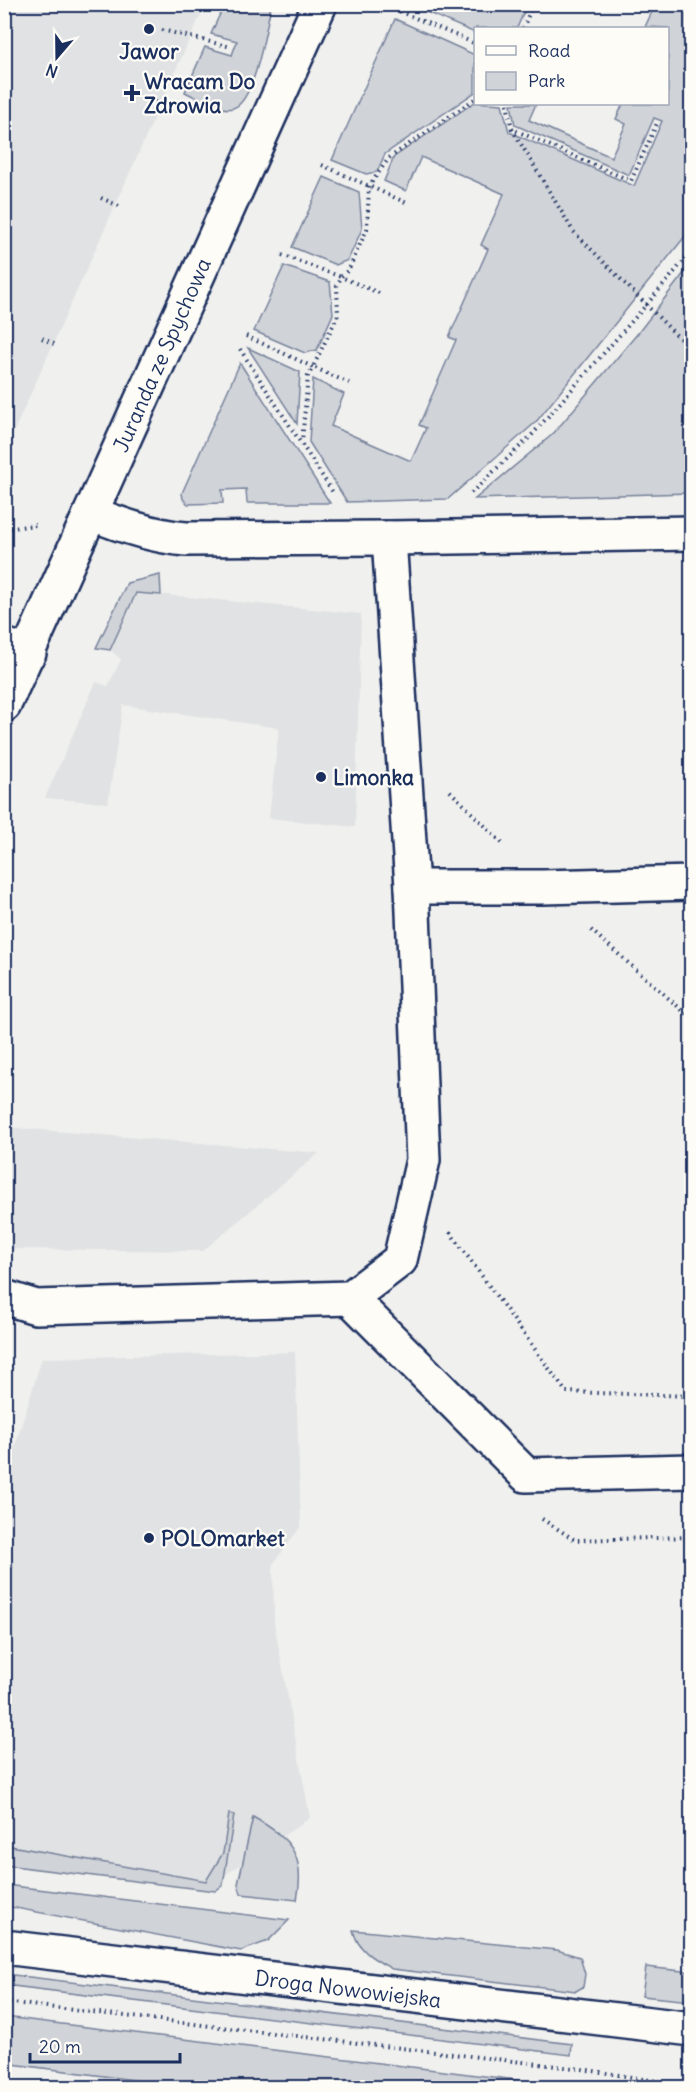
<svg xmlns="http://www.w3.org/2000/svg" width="696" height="2092" font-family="Delius,sans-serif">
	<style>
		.built { fill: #e0e2e3 }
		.green { fill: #d0d3d8; stroke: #76819b; stroke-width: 1.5 }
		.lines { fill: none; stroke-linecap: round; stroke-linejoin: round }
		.street-casing { stroke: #1b2f5e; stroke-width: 38 }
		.secondary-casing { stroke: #1b2f5e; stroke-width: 38 }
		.path { stroke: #1b2f5e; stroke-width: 4; stroke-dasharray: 1.5 4.5; stroke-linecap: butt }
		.street { stroke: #fdfcf7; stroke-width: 33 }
		.secondary { stroke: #fdfcf7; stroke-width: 33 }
		.poi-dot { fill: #1b2f5e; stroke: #fdfcf7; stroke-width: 2 }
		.labels { text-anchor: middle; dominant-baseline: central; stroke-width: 4.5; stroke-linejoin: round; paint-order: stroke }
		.poi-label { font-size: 21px; font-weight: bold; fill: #1b2f5e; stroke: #fdfcf7; text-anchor: start }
		.street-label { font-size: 21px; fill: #1b2f5e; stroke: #fdfcf7 }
	</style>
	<rect width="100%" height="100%" fill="#f0f0ee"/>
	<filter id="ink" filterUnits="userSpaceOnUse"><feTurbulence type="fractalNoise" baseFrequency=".0167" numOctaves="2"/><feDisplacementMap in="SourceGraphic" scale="12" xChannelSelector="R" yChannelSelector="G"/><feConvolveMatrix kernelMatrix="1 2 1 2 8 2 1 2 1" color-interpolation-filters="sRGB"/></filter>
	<g filter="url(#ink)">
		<g class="built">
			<path d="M 5,4 L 205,5 L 5,451 L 4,5 Z"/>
			<path d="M 136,592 L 361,614 L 355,827 L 269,818 L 279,728 L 123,705 L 108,803 L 45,798 L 96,682 L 108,686 L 115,672 L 121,659 L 110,650 Z"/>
			<path d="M 5,1127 L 319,1153 L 203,1251 L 5,1249 Z"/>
			<path d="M 295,1352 L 301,1526 L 273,1564 L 274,1622 L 310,1818 L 207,1887 L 5,1852 L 5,1480 L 42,1358 Z"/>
		</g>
		<g class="green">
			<path d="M 224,5 L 271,6 C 266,27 255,102 233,108 C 219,112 198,98 185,92 L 205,47 L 232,55 L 237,41 L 211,34 Z"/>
			<path d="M 527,5 L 517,28 L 476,28 L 475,33 L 410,5 Z"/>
			<path d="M 655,5 L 691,5 L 691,229 L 536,422 L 448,499 L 347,502 L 309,442 L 313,379 L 344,394 L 331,426 L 411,461 L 426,428 L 419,425 L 456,340 L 449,337 L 488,249 L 481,245 L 504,194 L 421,157 L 406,191 L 384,181 L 394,157 L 475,102 L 502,104 L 509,132 L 634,186 L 662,121 L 654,118 L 629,175 L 515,125 L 511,104 L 536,104 L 529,120 L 611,157 L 626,124 L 616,119 L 623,104 L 668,104 L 668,28 L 645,27 Z"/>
			<path d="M 395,19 L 475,55 L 475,92 L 385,154 L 377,172 L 366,174 L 332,160 Z"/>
			<path d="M 324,177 L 359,192 L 362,229 L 348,260 L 336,265 L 292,247 Z"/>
			<path d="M 691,264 L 691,493 L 475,499 L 553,434 L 638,333 Z"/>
			<path d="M 284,266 L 330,282 L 333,314 L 317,350 L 305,353 L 254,331 Z"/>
			<path d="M 248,348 L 300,372 L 297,424 Z"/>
			<path d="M 240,363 L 330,503 L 247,503 L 246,489 L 222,490 L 223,503 L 188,504 L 183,499 L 182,493 Z"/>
			<path d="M 160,575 L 161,595 L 136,593 L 110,650 L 96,648 L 127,583 Z"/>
			<path d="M 229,1814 L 234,1815 L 223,1885 L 215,1891 L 5,1865 L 5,1845 L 206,1881 L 223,1853 Z"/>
			<path d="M 253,1817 C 291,1839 306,1855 297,1900 L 241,1894 L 238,1884 Z"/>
			<path d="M 5,1885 L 289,1920 L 268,1941 L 241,1951 L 5,1906 Z"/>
			<path d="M 353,1930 L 557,1950 L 580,1957 L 585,1974 L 583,1987 L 576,1991 L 392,1969 C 374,1959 358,1951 353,1930 Z"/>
			<path d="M 646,1967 L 691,1972 L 691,2001 L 642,1996 Z"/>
			<path d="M 5,1974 L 572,2044 L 571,2055 L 5,1985 Z"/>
			<path d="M 5,2017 L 574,2087 L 195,2088 L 5,2063 Z"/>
		</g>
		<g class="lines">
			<g class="street-casing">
				<g id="street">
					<path d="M 91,513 C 122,526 152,536 186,539 L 389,538 L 692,533"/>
					<path d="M 4,645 L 29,653"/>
					<path d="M 412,887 L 543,887 L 692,883"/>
					<path d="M 4,1297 L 36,1307 L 350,1298 L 526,1475 L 692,1471"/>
					<path d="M 350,1298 L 400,1260 L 423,1160 L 412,887 L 389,538"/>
				</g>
			</g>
			<g class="secondary-casing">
				<g id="secondary">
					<path d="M 4,705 L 320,4"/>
					<path d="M 4,1947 L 692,2029"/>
				</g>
			</g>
			<g class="path">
				<path d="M 394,9 L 476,44"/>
				<path d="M 523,28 L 533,4"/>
				<path d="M 162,30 L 231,47"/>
				<path d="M 144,97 L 163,105"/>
				<path d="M 507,104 L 512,129 L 631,181 L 658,121"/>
				<path d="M 512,129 L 573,231 L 692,351"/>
				<path d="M 322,165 L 409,204"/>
				<path d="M 101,198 L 119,206"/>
				<path d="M 282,255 L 341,277 L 337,286 L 338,315 L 313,367 L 349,383"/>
				<path d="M 379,293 L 341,277 L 349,269 L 367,229 L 369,186 L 389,158 L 476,98"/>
				<path d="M 246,336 L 313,367 L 308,376 L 302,441"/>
				<path d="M 42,338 L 58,346"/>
				<path d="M 240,349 L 334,494"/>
				<path d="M 471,493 L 531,436 L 668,280 L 692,250"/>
				<path d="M 4,529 L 36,525"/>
				<path d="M 450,791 L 502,843"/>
				<path d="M 591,930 L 692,1019"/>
				<path d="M 450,1232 L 566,1392 L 692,1396"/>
				<path d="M 542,1519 L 575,1540 L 692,1537"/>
				<path d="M 4,2002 L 582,2069 L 662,2082 L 692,2084"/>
			</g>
			<use href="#street" class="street"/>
			<use href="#secondary" class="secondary"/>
		</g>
	</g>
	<g class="poi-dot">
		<circle cx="149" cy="29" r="6"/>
		<path d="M129 84h6v6h6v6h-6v6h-6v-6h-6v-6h6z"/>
		<circle cx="321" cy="777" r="6"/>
		<circle cx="149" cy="1538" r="6"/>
	</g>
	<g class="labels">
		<g class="poi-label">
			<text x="149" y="51" text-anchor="middle">Jawor</text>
			<text x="144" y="81">Wracam Do<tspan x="144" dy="24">Zdrowia</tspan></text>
			<text x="333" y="777">Limonka</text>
			<text x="161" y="1538">POLOmarket</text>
		</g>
		<g class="street-label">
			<text transform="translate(162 355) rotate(-66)">Juranda ze Spychowa</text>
			<text transform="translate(348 1989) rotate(7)">Droga Nowowiejska</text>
		</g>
	</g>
	<rect width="696" height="2092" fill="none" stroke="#fdfcf7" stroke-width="24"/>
	<rect x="12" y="12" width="672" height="2068" fill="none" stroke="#1b2f5e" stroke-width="2" filter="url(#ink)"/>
	<rect x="474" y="27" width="195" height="78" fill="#fdfcf7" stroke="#a3aaba" stroke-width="1.5"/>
	<rect x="486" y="46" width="30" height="9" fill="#fdfcf7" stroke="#a3aaba" stroke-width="1.5"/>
	<text x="528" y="57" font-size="18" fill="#1b2f5e">Road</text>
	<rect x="486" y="72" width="30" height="18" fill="#d0d3d8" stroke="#a3aaba" stroke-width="1.5"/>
	<text x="528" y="87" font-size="18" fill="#1b2f5e">Park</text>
	<g transform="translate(57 57) rotate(200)" stroke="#fdfcf7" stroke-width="4.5" paint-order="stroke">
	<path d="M0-4.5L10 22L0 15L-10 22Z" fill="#1b2f5e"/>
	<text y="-9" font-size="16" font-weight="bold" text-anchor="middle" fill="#1b2f5e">N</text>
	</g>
	<path d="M30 2053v9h150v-9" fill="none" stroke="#1b2f5e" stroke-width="3"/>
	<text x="39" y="2053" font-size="18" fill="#1b2f5e" stroke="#fdfcf7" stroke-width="4.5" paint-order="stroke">20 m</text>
</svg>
